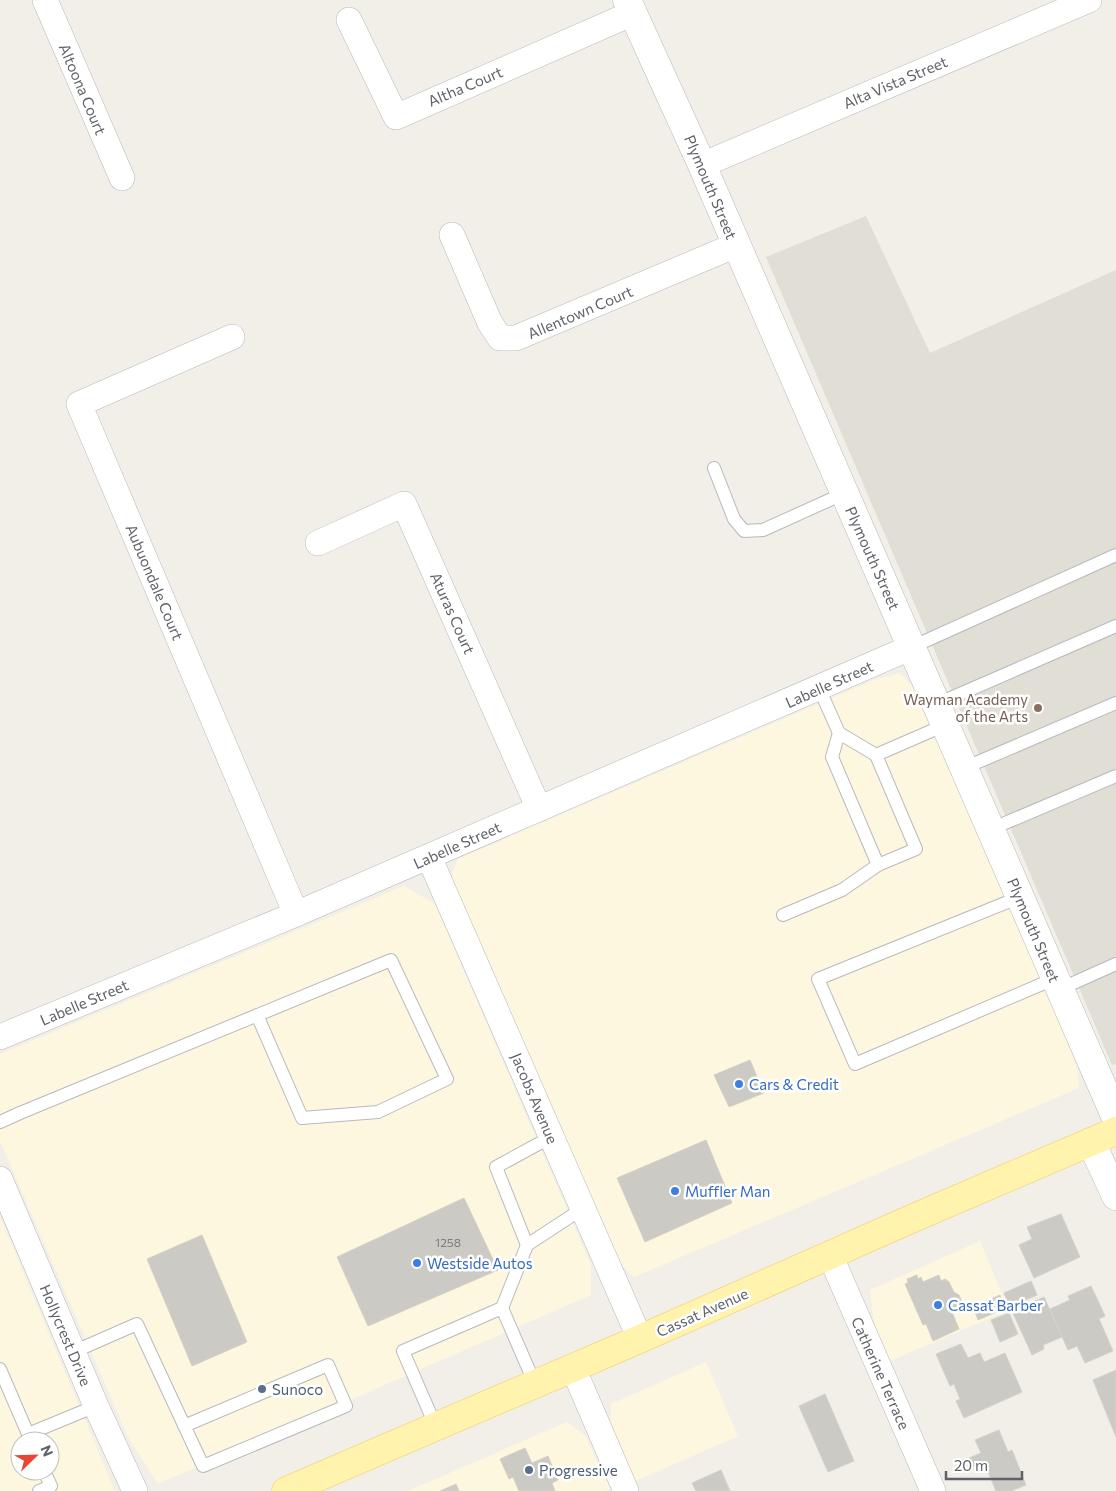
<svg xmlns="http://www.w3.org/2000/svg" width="1116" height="1491" font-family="Commissioner,sans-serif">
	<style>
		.commercial { fill: #fef7df; fill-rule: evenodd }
		.education { fill: #e1ded5 }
		.building { fill: #cccac4; stroke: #d6d1c5 }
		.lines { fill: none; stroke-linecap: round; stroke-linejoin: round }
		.service-casing { stroke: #b7b9be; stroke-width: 14 }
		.minor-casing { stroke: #b7b9be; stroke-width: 26 }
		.tertiary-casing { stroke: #b7b9be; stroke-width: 29 }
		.primary-casing { stroke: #f2ca5f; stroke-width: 29 }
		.service { stroke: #fff; stroke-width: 12 }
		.minor { stroke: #fff; stroke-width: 25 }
		.tertiary { stroke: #fff; stroke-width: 28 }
		.primary { stroke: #fff3ae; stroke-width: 28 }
		.education-dot { fill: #8d6e63; stroke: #fff; stroke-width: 2 }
		.shop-dot { fill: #3f7fe0; stroke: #fff; stroke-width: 2 }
		.service-dot { fill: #5c6f8a; stroke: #fff; stroke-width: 2 }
		.labels { text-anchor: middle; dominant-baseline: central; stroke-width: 5; stroke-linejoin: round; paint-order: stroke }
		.number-label { font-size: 12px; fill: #7a7c7f }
		.street-label { font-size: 15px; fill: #5f6268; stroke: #fff }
		.education-label { font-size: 15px; fill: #785e54; stroke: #fff; text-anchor: end }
		.shop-label { font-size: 15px; fill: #366cbe; stroke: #fff; text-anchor: start }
		.service-label { font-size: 15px; fill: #4e5e75; stroke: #fff; text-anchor: start }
	</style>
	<rect width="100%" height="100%" fill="#f1efe7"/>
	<g class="commercial">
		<path d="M 900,673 L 915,689 L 1067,1037 L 1078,1073 L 1079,1088 L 634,1277 L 610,1254 L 456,897 L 452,874 L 458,859 L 874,680 Z"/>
		<path d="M 404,886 L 435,904 L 591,1265 L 591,1295 L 158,1484 L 128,1437 L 0,1141 L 0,1054 Z"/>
		<path d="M 0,1217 L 115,1491 L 0,1491 ZM 20,1441 L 50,1441 L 50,1471 L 20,1471 Z"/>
		<path d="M 980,1241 L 1009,1310 L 888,1362 L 874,1324 L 870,1290 Z"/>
		<path d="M 706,1362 L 738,1436 L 631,1483 L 611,1421 L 611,1404 Z"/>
		<path d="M 567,1422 L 585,1436 L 610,1489 L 606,1491 L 408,1491 Z"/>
	</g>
	<path class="education" d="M 866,216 L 930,353 L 1116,270 L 1116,1064 L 1112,1065 L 766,257 Z"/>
	<g class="building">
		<path d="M 750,1060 L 764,1093 L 729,1107 L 714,1075 Z"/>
		<path d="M 706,1140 L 732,1203 L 645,1242 L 617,1178 Z"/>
		<path d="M 464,1198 L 498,1270 L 368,1326 L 337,1257 Z"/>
		<path d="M 1061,1214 L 1080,1257 L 1034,1278 L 1019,1245 L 1032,1239 L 1027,1227 Z"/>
		<path d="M 202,1235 L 247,1342 L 192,1366 L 147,1259 Z"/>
		<path d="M 917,1275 L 918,1279 L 921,1277 L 923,1282 L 939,1275 L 941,1281 L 945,1279 L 949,1282 L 954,1292 L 959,1295 L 962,1302 L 962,1308 L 952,1312 L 959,1329 L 933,1341 L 926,1324 L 923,1325 L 905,1284 L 908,1283 L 907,1279 Z"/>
		<path d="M 1031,1281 L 1037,1295 L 1010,1307 L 1004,1293 Z"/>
		<path d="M 1091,1286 L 1105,1316 L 1099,1319 L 1113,1351 L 1085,1363 L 1077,1346 L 1068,1350 L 1050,1309 L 1070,1300 L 1068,1296 Z"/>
		<path d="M 1000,1295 L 1006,1308 L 978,1320 L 973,1307 Z"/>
		<path d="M 1044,1297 L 1062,1337 L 1043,1345 L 1044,1349 L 1032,1355 L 1012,1311 Z"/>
		<path d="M 1009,1313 L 1018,1334 L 1000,1342 L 991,1320 Z"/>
		<path d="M 961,1344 L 968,1358 L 980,1353 L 984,1362 L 1005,1353 L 1022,1392 L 964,1418 L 956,1401 L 960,1399 L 954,1384 L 950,1386 L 936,1354 Z"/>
		<path d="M 1116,1370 L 1116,1437 L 1093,1380 Z"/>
		<path d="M 825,1394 L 854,1461 L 828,1472 L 799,1406 Z"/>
		<path d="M 999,1430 L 1008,1452 L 1012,1450 L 1026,1485 L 1011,1491 L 996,1491 L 984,1462 L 973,1467 L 969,1458 L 981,1453 L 975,1440 Z"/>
		<path d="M 525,1448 L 532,1463 L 548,1456 L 558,1480 L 552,1483 L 555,1491 L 519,1491 L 513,1477 L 509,1479 L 500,1459 Z"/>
		<path d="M 721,1470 L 730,1491 L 696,1491 L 692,1483 Z"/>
		<path d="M 456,1484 L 459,1491 L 440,1491 Z"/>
	</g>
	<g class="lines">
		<g class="service-casing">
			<g id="service">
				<path d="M 714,468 L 734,519 L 744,531 L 763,530 L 845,493"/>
				<path d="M 912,647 L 1116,555"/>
				<path d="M 819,688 L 839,733 L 876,755 L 945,725"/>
				<path d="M 937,704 L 1116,626"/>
				<path d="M 876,755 L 916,849 L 878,865"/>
				<path d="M 964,768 L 1116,703"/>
				<path d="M 991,829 L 1116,776"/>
				<path d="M 1020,897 L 818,979 L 855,1064 L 1056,978"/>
				<path d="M 783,915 L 842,890 L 878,865 L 832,757 L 839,733"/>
				<path d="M 1060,989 L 1116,964"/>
				<path d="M 0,1122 L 20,1113 L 391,960 L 447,1079 L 378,1112 L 302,1118 L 257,1015"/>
				<path d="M 551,1137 L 496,1167 L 527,1245 L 582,1209"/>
				<path d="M 502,1308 L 535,1384"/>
				<path d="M 73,1352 L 137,1324 L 203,1466 L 346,1406 L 328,1365 L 184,1426"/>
				<path d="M 0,1369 L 31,1441"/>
				<path d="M 436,1427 L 403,1351 L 502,1308 L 527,1245"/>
				<path d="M 28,1434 L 96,1406"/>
				<path d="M 39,1491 L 51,1486 L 44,1471"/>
			</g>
		</g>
		<g class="minor-casing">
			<g id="minor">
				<path d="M 45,0 L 122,178"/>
				<path d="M 349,20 L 396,117 L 633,13"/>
				<path d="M 702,165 L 1089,0"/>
				<path d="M 452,235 L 490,323 L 500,338 L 516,338 L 736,245"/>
				<path d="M 232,337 L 79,404 L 296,914"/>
				<path d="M 318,543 L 404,504 L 539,809"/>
				<path d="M 429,857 C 500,1018 569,1179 640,1339"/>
				<path d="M 0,1037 L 296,914 L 912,647"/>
				<path d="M 0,1179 L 96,1406 L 135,1491"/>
				<path d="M 830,1255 L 933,1491"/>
				<path d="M 573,1368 L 626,1491"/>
			</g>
		</g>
		<g class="tertiary-casing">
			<g id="tertiary">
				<path d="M 627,0 L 702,165 L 1116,1118"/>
				<path d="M 1091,1142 L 1116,1196"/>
			</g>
		</g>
		<g class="primary-casing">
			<path id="primary" d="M 286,1491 L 640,1339 L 918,1216 L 1116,1131"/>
		</g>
		<use href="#service" class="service"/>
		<use href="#minor" class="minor"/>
		<use href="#tertiary" class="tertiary"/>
		<use href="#primary" class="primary"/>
	</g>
	<circle class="education-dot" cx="1038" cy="708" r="5"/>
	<g class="shop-dot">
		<circle cx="739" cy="1084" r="5"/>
		<circle cx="675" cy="1191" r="5"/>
		<circle cx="417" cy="1263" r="5"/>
		<circle cx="938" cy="1305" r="5"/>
	</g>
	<g class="service-dot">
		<circle cx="262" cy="1389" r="5"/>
		<circle cx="529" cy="1470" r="5"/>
	</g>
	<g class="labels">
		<g class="number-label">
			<text x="448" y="1242">1258</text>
		</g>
		<g class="street-label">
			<text transform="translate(895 82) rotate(-23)">Alta Vista Street</text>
			<text transform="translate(465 86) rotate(-23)">Altha Court</text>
			<text transform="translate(83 89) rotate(67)">Altoona Court</text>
			<text transform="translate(711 187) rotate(67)">Plymouth Street</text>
			<text transform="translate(580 312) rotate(-23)">Allentown Court</text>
			<text transform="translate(873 558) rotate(66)">Plymouth Street</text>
			<text transform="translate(155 582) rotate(67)">Aubuondale Court</text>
			<text transform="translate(453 613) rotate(66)">Aturas Court</text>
			<text transform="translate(829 684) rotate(-24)">Labelle Street</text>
			<text transform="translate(457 845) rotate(-24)">Labelle Street</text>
			<text transform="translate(1034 930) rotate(67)">Plymouth Street</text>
			<text transform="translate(84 1002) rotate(-23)">Labelle Street</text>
			<text transform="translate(535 1098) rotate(67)">Jacobs Avenue</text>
			<text transform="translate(702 1312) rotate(-24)">Cassat Avenue</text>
			<text transform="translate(66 1335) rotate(67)">Hollycrest Drive</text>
			<text transform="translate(881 1373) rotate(66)">Catherine Terrace</text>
		</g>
		<g class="education-label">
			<text x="1028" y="699">Wayman Academy<tspan x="1028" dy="17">of the Arts</tspan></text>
		</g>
		<g class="shop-label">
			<text x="749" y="1084">Cars &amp; Credit</text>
			<text x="685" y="1191">Muffler Man</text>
			<text x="427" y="1263">Westside Autos</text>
			<text x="948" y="1305">Cassat Barber</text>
		</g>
		<g class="service-label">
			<text x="272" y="1389">Sunoco</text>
			<text x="539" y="1470">Progressive</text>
		</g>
	</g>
	<g transform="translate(35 1456) rotate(67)"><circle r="24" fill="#ffffff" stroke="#bfc0c3"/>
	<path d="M0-4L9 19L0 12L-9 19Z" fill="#ea4434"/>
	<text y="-8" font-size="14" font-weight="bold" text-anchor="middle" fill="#5f6268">N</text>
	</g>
	<path d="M946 1471v8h76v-8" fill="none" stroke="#5f6268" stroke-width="2.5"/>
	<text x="954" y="1471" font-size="15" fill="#5f6268" stroke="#ffffff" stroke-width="4" paint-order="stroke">20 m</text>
</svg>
